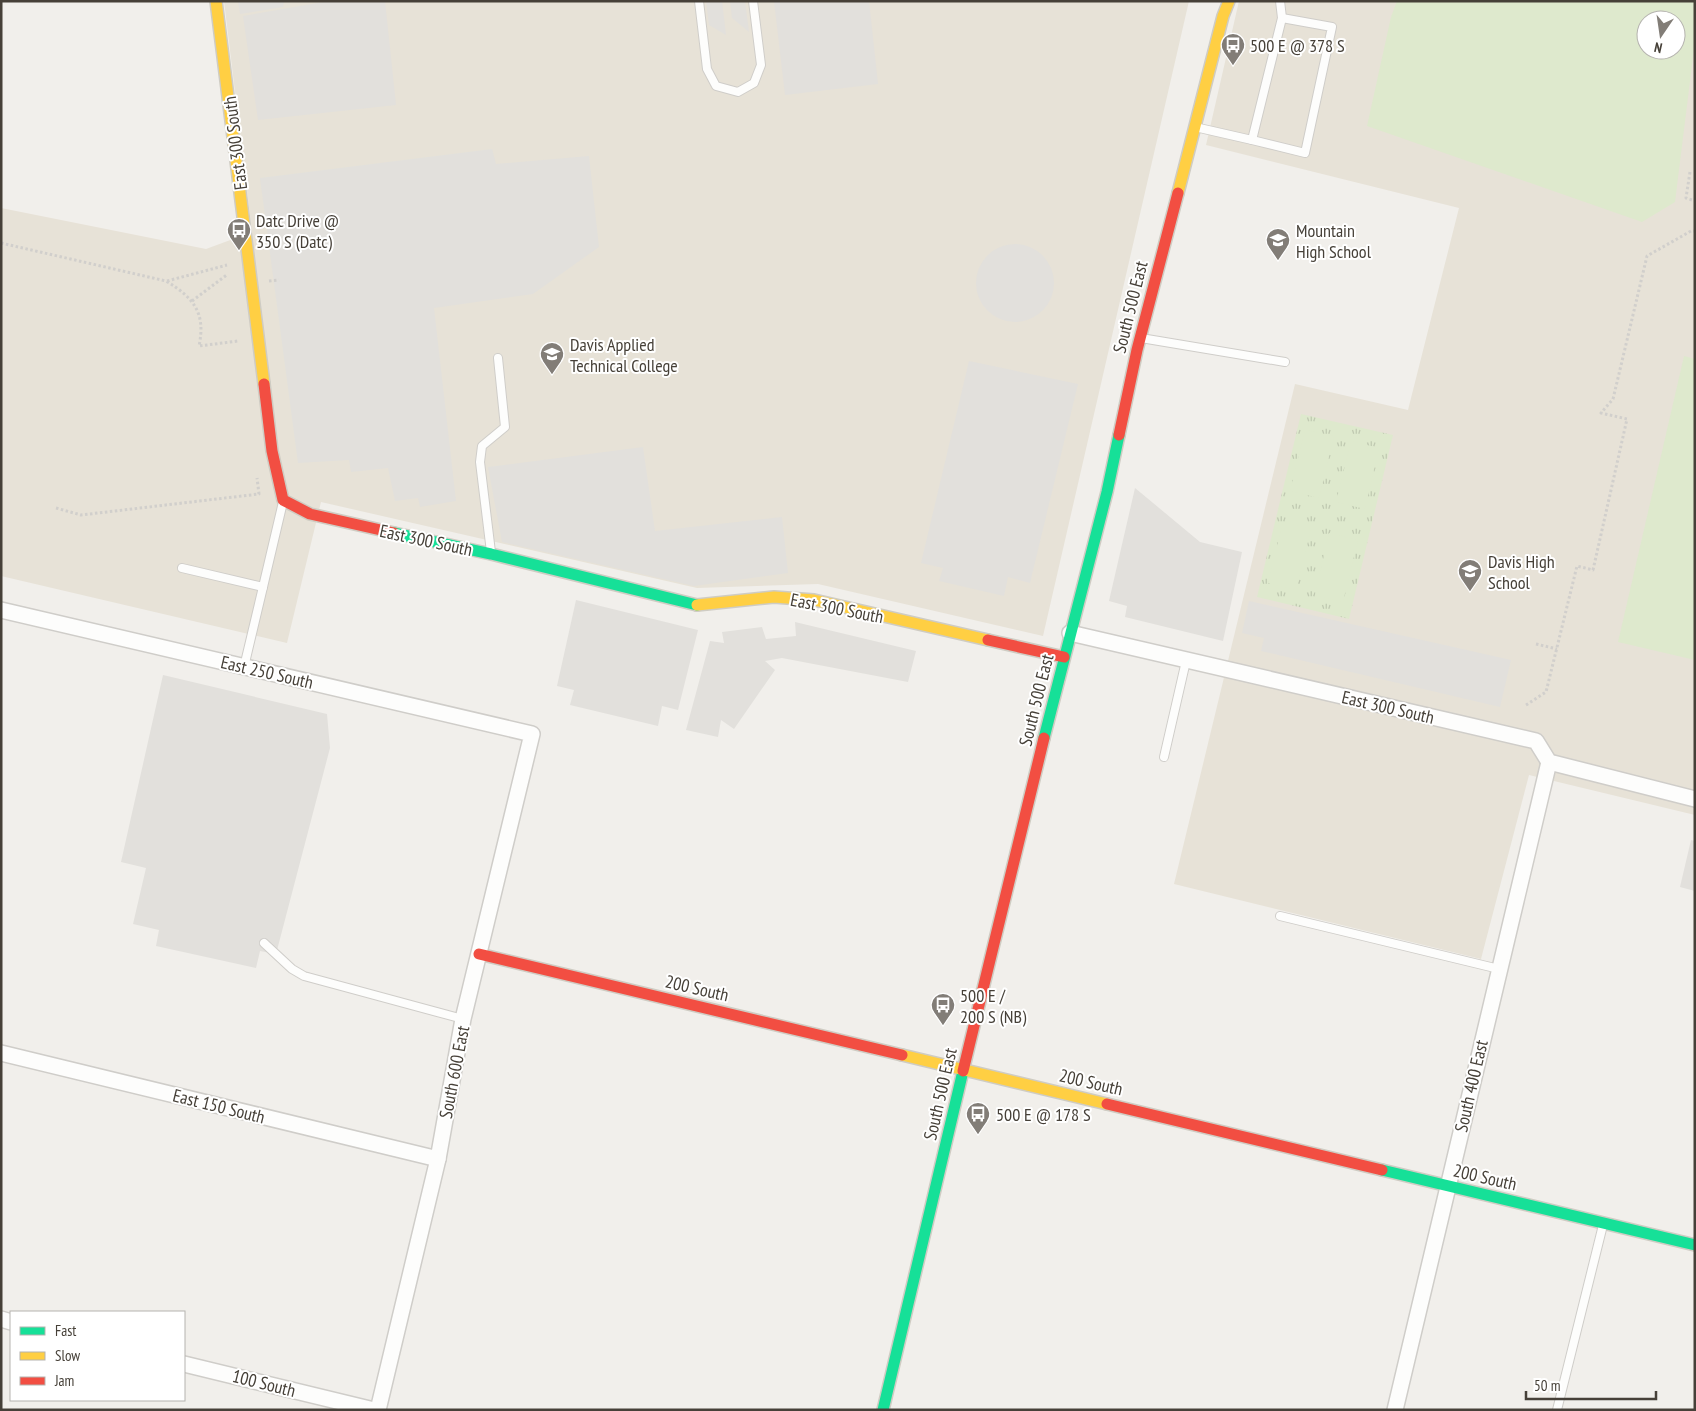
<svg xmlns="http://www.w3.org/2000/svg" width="1696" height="1411" font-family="'PT Sans Narrow',sans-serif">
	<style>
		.education { fill: #e7e2d7; fill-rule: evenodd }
		.grass { fill: url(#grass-tufts) }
		.pitch { fill: #dee9cd; fill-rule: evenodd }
		.parking { fill: #e2e0dc }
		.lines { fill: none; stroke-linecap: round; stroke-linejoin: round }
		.lane-casing { stroke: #cfcdc9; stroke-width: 10 }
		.street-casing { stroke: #cfcdc9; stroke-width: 18 }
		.fast-casing { stroke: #cfccc3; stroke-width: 14 }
		.slow-casing { stroke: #cfccc3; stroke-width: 14 }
		.jam-casing { stroke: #cfccc3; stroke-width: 14 }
		.path { stroke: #d1cfcc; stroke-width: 3; stroke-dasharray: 2.5 2.5; stroke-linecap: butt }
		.lane { stroke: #fdfdfc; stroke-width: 8 }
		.street { stroke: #fdfdfc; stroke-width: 15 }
		.fast { stroke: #16e098; stroke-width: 11 }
		.slow { stroke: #ffcf43; stroke-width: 11 }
		.jam { stroke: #f24e42; stroke-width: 11 }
		.labels { text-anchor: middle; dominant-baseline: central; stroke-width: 4; stroke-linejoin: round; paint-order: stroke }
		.poi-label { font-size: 18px; fill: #464038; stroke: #fff; text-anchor: start }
		.street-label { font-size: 18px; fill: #464038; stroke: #fff }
	</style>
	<defs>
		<pattern id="grass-tufts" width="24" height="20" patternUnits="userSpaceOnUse" patternTransform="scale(1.25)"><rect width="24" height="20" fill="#dee9cd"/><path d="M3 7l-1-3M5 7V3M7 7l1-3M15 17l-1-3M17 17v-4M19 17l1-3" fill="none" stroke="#c0c9b1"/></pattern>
	</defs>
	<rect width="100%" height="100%" fill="#f1efeb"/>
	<g class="education">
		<path d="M 224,1 L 1189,1 L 1043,636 L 818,584 L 697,588 L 321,502 L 287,643 L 1,576 L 1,208 L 206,249 L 252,232 Z"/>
		<path d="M 1239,1 L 1695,1 L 1695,815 L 1529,775 L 1481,959 L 1174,884 L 1295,384 L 1408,410 L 1459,208 L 1206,145 ZM 1646,20 L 1676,20 L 1676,50 L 1646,50 Z"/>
	</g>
	<path class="grass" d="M 1301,414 L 1393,435 L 1349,619 L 1257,597 Z"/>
	<g class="pitch">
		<path d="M 1397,1 L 1695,1 L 1695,41 L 1675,202 L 1642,222 L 1367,126 L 1391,17 ZM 1646,20 L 1676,20 L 1676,50 L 1646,50 Z"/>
		<path d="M 1684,356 L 1695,359 L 1695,660 L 1618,642 Z"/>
		<path d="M 1305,430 L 1334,436 L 1319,498 L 1290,491 Z"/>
		<path d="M 1351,441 L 1379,448 L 1365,509 L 1336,502 Z"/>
		<path d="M 1283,522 L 1311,529 L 1296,590 L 1268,583 Z"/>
		<path d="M 1329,533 L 1358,540 L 1343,602 L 1315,595 Z"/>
	</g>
	<g class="parking">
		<path d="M 238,1 L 284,1 L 283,7 L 240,14 Z"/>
		<path d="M 329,1 L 385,1 L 396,105 L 258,120 L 243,16 Z"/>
		<path d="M 706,1 L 722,1 L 726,35 L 709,25 Z"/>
		<path d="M 730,1 L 745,1 L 749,32 L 732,18 Z"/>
		<path d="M 774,1 L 869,1 L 878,84 L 785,95 Z"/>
		<path d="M 492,149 L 496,164 L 589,156 L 599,247 L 533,294 L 434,308 L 456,501 L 420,507 L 418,498 L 395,501 L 388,468 L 351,472 L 349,460 L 298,463 L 260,178 Z"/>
		<circle cx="1015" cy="283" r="39"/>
		<path d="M 969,361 L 1078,384 L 1030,583 L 1008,577 L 1004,596 L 939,581 L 943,568 L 921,563 Z"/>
		<path d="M 643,447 L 655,531 L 782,517 L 788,573 L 694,586 L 502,542 L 488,467 Z"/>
		<path d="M 1135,488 L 1200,542 L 1242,552 L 1223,641 L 1125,617 L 1127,606 L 1109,601 Z"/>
		<path d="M 576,600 L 698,630 L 678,710 L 662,706 L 658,726 L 570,705 L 574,690 L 557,686 Z"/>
		<path d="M 1249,601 L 1511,660 L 1500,707 L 1261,651 L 1264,638 L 1242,633 Z"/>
		<path d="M 795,622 L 916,651 L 908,682 L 782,658 L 765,661 L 775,670 L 734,729 L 721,720 L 718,737 L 686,730 L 710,641 L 724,643 L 722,632 L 762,627 L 766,639 L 796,636 Z"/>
		<path d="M 163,675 L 327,714 L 330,748 L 276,954 L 260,951 L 256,968 L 156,946 L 159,930 L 133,924 L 146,868 L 121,862 Z"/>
		<path d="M 1691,840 L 1695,841 L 1695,891 L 1680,887 Z"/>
	</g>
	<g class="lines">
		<g class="lane-casing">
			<g id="lane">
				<path d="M 699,1 L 707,69 L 716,86 L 738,92 L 754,83 L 761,65 L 753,1"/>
				<path d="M 1195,127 L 1252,140 L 1282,18 L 1280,1"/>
				<path d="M 1252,140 L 1305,153 L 1332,27 L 1282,18"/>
				<path d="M 1141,338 L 1285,362"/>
				<path d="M 491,552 L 480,462 L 482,446 L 505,427 L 498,358"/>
				<path d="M 182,568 L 263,587 L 283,502"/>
				<path d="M 244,667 L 263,587"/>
				<path d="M 1164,757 L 1186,661"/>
				<path d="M 1280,916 L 1499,969"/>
				<path d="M 264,943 L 292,969 L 304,976 L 463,1019"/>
				<path d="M 1557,1410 L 1603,1225"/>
			</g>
		</g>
		<g class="street-casing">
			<g id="street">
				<path d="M 1,610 L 532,734 L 463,1019 L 438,1159 L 378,1410"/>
				<path d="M 1070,633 L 1536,741 L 1549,762 L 1695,799"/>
				<path d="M 1,1053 L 438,1159"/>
				<path d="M 1,1319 L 11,1322"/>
				<path d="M 184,1364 L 374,1410"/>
				<path d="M 1395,1410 L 1549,762"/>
			</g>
		</g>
		<g class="fast-casing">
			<g id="fast">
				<path d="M 394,533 L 491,554 L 697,605"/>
				<path d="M 1044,738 L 1107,492 L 1119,435"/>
				<path d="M 1382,1170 L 1695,1245"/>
				<path d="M 883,1410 L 963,1071"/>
			</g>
		</g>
		<g class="slow-casing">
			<g id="slow">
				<path d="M 216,1 L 264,384"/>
				<path d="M 1178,193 L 1223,16 L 1229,1"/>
				<path d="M 697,605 L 774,597 L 814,600 L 988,640"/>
				<path d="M 902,1055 L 1107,1104"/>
			</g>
		</g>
		<g class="jam-casing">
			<g id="jam">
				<path d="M 264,384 L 272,451 L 283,500 L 310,514 L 394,533"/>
				<path d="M 1119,435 L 1137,350 L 1178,193"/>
				<path d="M 988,640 L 1064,657"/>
				<path d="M 479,954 L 902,1055"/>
				<path d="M 963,1071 L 1044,738"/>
				<path d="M 1107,1104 L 1382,1170"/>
			</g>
		</g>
		<g class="path">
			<path d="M 1690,172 L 1686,198 L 1695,201"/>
			<path d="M 1,243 L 166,281 C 194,298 206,313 199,346 L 238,341"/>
			<path d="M 167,281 L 227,265"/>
			<path d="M 269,281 L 279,280"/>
			<path d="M 192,301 L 228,274"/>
			<path d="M 56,508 L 81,515 L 259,494 L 257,478"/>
			<path d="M 1536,644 L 1557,649"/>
			<path d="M 1526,705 L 1546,692 L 1577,566 L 1593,570 L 1627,419 L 1601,413 L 1613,399 L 1647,256 L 1691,231 L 1695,231"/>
		</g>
		<use href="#lane" class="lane"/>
		<use href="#street" class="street"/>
		<use href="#fast" class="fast"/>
		<use href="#slow" class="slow"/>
		<use href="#jam" class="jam"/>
	</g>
	<defs>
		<g id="bus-pin" transform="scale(1.25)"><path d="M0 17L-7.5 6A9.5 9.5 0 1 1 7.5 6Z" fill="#827d77" stroke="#fff"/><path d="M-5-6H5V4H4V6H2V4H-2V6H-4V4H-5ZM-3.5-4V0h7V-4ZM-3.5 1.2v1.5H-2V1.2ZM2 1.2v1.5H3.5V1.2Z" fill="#fff"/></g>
		<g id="school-pin" transform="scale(1.25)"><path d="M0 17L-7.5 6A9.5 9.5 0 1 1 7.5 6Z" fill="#827d77" stroke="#fff"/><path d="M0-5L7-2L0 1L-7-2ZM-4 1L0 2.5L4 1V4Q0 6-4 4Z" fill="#fff"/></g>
		<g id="university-pin" transform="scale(1.25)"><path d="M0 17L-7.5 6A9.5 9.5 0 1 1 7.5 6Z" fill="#827d77" stroke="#fff"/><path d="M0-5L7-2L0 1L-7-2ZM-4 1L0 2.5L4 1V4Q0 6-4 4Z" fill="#fff"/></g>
	</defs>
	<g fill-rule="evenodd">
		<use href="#bus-pin" x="1233" y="45"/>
		<use href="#bus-pin" x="239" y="230"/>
		<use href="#school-pin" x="1278" y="240"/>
		<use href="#university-pin" x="552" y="354"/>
		<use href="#school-pin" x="1470" y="571"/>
		<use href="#bus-pin" x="943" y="1005"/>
		<use href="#bus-pin" x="978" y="1114"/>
	</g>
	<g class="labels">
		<g class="poi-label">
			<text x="1250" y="45">500 E @ 378 S</text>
			<text x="256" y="220">Datc Drive @<tspan x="256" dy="21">350 S (Datc)</tspan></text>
			<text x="1296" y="230">Mountain<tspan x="1296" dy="21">High School</tspan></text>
			<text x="570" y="344">Davis Applied<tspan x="570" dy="21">Technical College</tspan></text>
			<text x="1488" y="561">Davis High<tspan x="1488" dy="21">School</tspan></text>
			<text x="960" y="995">500 E /<tspan x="960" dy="21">200 S (NB)</tspan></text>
			<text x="996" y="1114">500 E @ 178 S</text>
		</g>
		<g class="street-label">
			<text transform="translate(235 143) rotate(-97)">East 300 South</text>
			<text transform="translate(1130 307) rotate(-76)">South 500 East</text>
			<text transform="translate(426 540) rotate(12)">East 300 South</text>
			<text transform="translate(837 608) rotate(11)">East 300 South</text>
			<text transform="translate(267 672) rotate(13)">East 250 South</text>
			<text transform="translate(1036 700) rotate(-76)">South 500 East</text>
			<text transform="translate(1388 707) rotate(13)">East 300 South</text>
			<text transform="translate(697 988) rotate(13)">200 South</text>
			<text transform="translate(454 1072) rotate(-79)">South 600 East</text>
			<text transform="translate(1091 1082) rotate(13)">200 South</text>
			<text transform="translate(1471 1086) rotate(-77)">South 400 East</text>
			<text transform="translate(940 1094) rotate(-77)">South 500 East</text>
			<text transform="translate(219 1106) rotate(14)">East 150 South</text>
			<text transform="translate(1485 1177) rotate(13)">200 South</text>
			<text transform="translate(264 1383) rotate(14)">100 South</text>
		</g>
	</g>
	<rect width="1696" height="1411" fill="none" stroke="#464038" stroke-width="5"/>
	<rect x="10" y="1311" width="175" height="90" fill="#ffffff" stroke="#b5b3af"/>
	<rect x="20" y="1327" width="25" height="8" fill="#16e098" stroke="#b5b3af"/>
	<text x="55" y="1336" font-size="15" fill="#464038">Fast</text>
	<rect x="20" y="1352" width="25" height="8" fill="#ffcf43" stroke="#b5b3af"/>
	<text x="55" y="1361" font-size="15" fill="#464038">Slow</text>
	<rect x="20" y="1377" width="25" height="8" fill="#f24e42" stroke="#b5b3af"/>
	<text x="55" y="1386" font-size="15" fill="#464038">Jam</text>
	<g transform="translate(1661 35) rotate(193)"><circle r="24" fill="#ffffff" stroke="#b5b3af"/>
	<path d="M0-4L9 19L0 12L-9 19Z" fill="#827d77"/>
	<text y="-8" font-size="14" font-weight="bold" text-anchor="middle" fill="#464038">N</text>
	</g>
	<path d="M1526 1391v8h130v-8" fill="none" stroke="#464038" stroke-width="2.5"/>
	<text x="1534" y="1391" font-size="15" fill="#464038" stroke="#ffffff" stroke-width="4" paint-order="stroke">50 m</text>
</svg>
